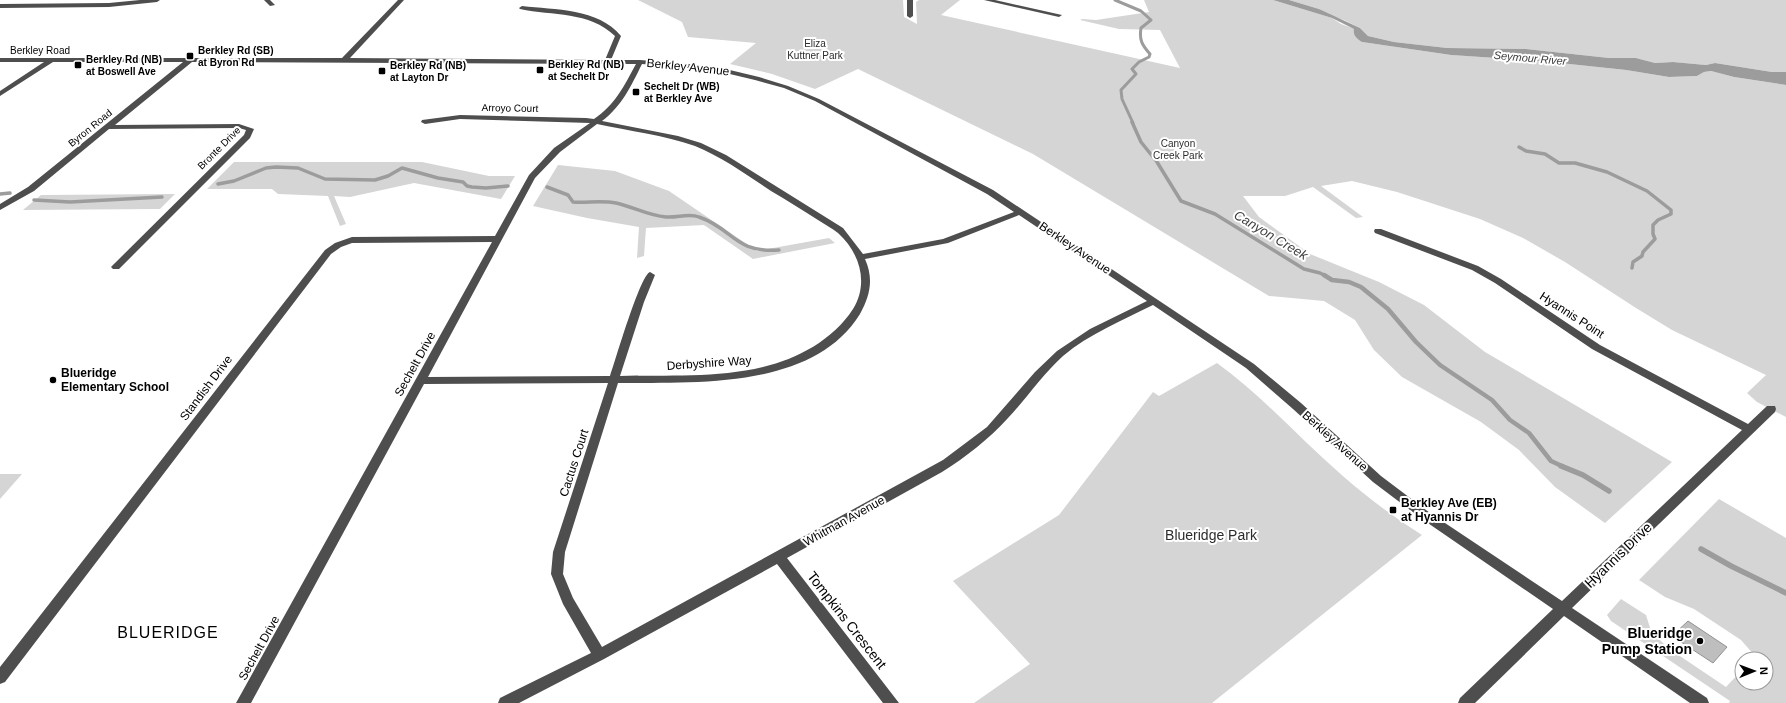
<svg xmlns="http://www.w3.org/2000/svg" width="1786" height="703" font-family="Helvetica,sans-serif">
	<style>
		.green { fill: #d5d5d5 }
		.water { fill: #9c9c9c }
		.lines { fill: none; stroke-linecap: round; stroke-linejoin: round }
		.stream-far3 { stroke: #9c9c9c; stroke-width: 3 }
		.stream-far2 { stroke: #9c9c9c; stroke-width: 3.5 }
		.stream-far1 { stroke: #9c9c9c; stroke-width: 4.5 }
		.stream { stroke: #9c9c9c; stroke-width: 5.5 }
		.building { fill: #bebebe; stroke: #929292 }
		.minor { fill: #4e4e4e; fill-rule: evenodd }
		.poi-dot { fill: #000; stroke: #fff; stroke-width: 1.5 }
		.labels { text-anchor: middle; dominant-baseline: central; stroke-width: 4; stroke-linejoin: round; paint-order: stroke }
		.far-park-label { font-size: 10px; fill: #2c2c2c; stroke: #fff }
		.far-street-label { font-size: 10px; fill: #000; stroke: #fff }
		.far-poi-label { font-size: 10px; font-weight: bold; fill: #000; stroke: #fff; text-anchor: start }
		.far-water-label { font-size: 11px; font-style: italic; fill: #3d3d3d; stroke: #fff }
		.street-label { font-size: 12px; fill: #000; stroke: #fff }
		.poi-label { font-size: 12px; font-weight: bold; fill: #000; stroke: #fff; text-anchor: start }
		.water-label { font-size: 13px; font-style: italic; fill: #3d3d3d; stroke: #fff }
		.near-park-label { font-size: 14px; fill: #2c2c2c; stroke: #fff }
		.near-street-label { font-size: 14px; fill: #000; stroke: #fff }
		.near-poi-label { font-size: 14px; font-weight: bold; fill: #000; stroke: #fff; text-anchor: end }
		.near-neighbourhood-label { font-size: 16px; letter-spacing: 1px; fill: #000; stroke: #fff }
	</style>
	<rect width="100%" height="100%" fill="#fff"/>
	<g class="green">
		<path d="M 638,0 L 903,0 L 904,17 L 917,24 L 916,2 L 919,0 L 960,0 L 941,15 L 1180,68 L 1160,30 L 1119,29 L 1080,20 L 1082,19 L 1096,20 L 1149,12 L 1144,0 L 1273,0 L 1332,18 L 1341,24 L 1355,29 L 1362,42 L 1451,55 L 1541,61 L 1626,70 L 1669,77 L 1697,76 L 1704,72 L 1711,71 L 1734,77 L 1786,85 L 1786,417 L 1757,402 L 1747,393 L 1766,375 L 1672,330 L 1636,308 L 1565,262 L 1523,238 L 1480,219 L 1397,192 L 1352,181 L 1321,186 L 1363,217 L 1356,218 L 1313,187 L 1285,196 L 1243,196 L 1259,217 L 1310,254 L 1379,282 L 1424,305 L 1485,352 L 1672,462 L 1605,523 L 1555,487 L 1519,450 L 1481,422 L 1402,377 L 1374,350 L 1355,320 L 1324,301 L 1269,296 L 1033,154 L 858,69 L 815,89 L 772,74 L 730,64 L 756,43 L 688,37 L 682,22 Z"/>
		<path d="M 1289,0 L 1786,0 L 1786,72 L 1772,72 L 1715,63 L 1706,65 L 1673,62 L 1655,63 L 1636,58 L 1609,58 L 1526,49 L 1447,48 L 1394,42 L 1368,36 L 1360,28 L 1344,20 L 1331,16 L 1319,9 Z"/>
		<path d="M 234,162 L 422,162 L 489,176 L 515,176 L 501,199 L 414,183 L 350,197 L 334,196 L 346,224 L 340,226 L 328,196 L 278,194 L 272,189 L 207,189 Z"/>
		<path d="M 558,165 L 615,171 L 669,191 L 757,251 L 829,238 L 835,243 L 753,259 L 704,225 L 646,228 L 644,256 L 637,258 L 639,227 L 587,218 L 533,206 Z"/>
		<path d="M 175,194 L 160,209 L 23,210 L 41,195 Z"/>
		<path d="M 1217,363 C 1264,397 1301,440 1344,477 C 1368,498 1395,518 1422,535 L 1212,703 L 974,703 L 1030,664 L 953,581 L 1059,515 L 1153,392 L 1159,396 Z"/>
		<path d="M 0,474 L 22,474 L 0,499 Z"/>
		<path d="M 1719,499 L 1786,538 L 1786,703 L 1729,703 L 1730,701 L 1611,621 L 1607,615 L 1621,599 L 1646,615 L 1651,631 L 1668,648 L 1726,687 L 1742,670 L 1742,683 L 1766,683 L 1766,659 L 1753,659 L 1755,656 L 1741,640 L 1694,609 L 1665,597 L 1639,580 Z"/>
	</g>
	<path class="water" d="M 1273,0 L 1289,0 L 1319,9 L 1360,28 L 1368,36 L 1394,42 L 1447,48 L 1526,49 L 1609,58 L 1636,58 L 1655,63 L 1673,62 L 1706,65 L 1715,63 L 1772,72 L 1786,72 L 1786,85 L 1734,77 L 1711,71 L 1704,72 L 1697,76 L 1669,77 L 1626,70 L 1541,61 L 1451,55 L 1362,42 C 1356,38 1353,35 1354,29 L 1332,18 Z"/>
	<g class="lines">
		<path class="stream-far3" d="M 1115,0 L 1141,11 L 1151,20 L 1141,28 C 1139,40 1142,45 1150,54 L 1149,57 L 1139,62 L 1132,69 L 1136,74 L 1121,90 L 1122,99 L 1133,123"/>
		<g class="stream-far2">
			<path d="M 1132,122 L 1141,142 L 1157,162 L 1181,201 L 1215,214 L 1304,269 L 1320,273 L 1326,276"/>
			<path d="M 1519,147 L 1526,151 L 1545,154 L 1559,163 L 1575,163 L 1607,172 L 1647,191 L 1671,210 L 1671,214 L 1658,220 L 1653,225 L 1653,234 L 1655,239 L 1643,252 L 1642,256 L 1633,262 L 1632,268"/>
			<path d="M 218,184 L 234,181 L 266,168 L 276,167 L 298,168 L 325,179 L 375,180 L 388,176 L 402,168 L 438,178 L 463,182 L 467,186 L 472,187 L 486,188 L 508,186"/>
			<path d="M 547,187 L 568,195 L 573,202 C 587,203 602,200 616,203 C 634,207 647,215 666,217 C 677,218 689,213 699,217 C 734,229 734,253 779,250"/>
			<path d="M 0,194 L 10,193"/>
			<path d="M 34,200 L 70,202 L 162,197"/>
		</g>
		<path class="stream-far1" d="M 1324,275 L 1332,280 L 1349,282 L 1361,287 L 1388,309 L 1416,342 L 1440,365 L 1492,400 L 1510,420 L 1529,433 L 1551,461 L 1564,467"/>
		<g class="stream">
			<path d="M 1561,466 L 1583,475 L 1609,491"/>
			<path d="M 1701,549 L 1731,566 L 1786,593"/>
		</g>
	</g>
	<path class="building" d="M 1688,621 L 1727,647 L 1713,663 L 1672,636 Z"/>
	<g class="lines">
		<g class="minor">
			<path d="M 140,0 L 160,0 L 157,2 L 109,7 L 0,8 L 0,4 L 109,3 Z"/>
			<path d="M 264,0 L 270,0 L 275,5 L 270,6 Z"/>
			<path d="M 398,0 L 404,0 L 350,58 L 605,60 L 615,36 C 589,11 553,16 520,9 L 519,8 L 522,6 C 555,10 598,8 621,36 L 611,60 L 640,60 L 713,66 L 759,77 L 788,86 L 819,99 L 993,190 L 1254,364 L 1301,403 L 1381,476 L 1430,513 L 1562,601 L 1742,430 L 1592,349 L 1495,283 L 1472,270 L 1375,233 L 1374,231 L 1375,229 L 1381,229 L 1478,266 L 1501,279 L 1600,345 L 1748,424 L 1767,406 L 1775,406 L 1776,409 L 1775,412 L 1572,608 L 1707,698 L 1709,703 L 1690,703 L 1564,616 L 1475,703 L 1458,703 L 1460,698 L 1553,609 L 1422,519 L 1373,482 L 1293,409 L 1246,368 L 1153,305 C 1123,320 1089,334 1063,356 C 1042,375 1027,398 1008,418 C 989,439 966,457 942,472 L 787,558 L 899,703 L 883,703 L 777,564 L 604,659 L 519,703 L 498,703 L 500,698 L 591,653 L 563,604 L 551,574 L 553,552 L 608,383 L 424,384 L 251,703 L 236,703 L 492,242 L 352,243 L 341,247 L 331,254 L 5,682 L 0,684 L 0,667 L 325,250 L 335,243 L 352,237 L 495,236 L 529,175 L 554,148 L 590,123 L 460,119 L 425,124 L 421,122 L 422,120 L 460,115 L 586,118 L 594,119 C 615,105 624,86 636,64 L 192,62 L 115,125 L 239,124 L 254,129 L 250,138 L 119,269 L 113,269 L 111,267 L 113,265 L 244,135 L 246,130 L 239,128 L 109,129 L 34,191 L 0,210 L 0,204 L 28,187 L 183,62 L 53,62 L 0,96 L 0,91 L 44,62 L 0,62 L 0,58 L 342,58 ZM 642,64 L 713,70 L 755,80 L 784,88 L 815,101 L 987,194 L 1014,212 L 943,239 L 863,254 L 843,228 L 726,155 L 701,143 L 678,136 L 602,121 C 622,106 631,86 642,64 ZM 597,124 C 629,131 664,135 695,146 C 722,157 747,175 771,191 C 787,200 802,210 818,220 C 824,224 832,228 838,233 C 860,253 869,283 853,309 C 833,340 797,359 763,367 C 717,378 667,375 620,376 L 644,302 L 655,275 L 650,272 C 640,275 615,362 610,376 L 428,377 L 535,178 L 560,152 ZM 1019,215 L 1147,301 L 1090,329 L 1057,351 L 1035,372 L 987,427 L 943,460 L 602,647 L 573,598 L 563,574 L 565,552 L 618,383 C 695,382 813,390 860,314 C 870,296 874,279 865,259 L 948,243 Z"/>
			<path d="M 907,0 L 913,0 L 913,16 L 910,18 L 907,16 Z"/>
			<path d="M 984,0 L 995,0 L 1062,15 L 1059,17 Z"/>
		</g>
	</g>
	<g class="poi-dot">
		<rect x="186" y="52" width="8" height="8" rx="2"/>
		<rect x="74" y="61" width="8" height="8" rx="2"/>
		<rect x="536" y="66" width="8" height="8" rx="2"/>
		<rect x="378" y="67" width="8" height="8" rx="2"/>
		<rect x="632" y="88" width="8" height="8" rx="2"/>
		<circle cx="53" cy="380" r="4"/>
		<rect x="1389" y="506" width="8" height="8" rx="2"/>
		<circle cx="1700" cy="641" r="4"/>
	</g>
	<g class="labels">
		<g class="far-park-label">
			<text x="815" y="43">Eliza<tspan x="815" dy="12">Kuttner Park</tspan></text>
			<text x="1178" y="143">Canyon<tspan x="1178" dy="12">Creek Park</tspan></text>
		</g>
		<g class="far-street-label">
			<text x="40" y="50">Berkley Road</text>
			<text transform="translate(510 108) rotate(1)">Arroyo Court</text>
			<text transform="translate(90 128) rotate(-39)">Byron Road</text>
			<text transform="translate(219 148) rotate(-45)">Bronte Drive</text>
		</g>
		<g class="far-poi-label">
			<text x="198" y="50">Berkley Rd (SB)<tspan x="198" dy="12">at Byron Rd</tspan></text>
			<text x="86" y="59">Berkley Rd (NB)<tspan x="86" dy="12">at Boswell Ave</tspan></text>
			<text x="548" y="64">Berkley Rd (NB)<tspan x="548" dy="12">at Sechelt Dr</tspan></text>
			<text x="390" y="65">Berkley Rd (NB)<tspan x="390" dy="12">at Layton Dr</tspan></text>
			<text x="644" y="86">Sechelt Dr (WB)<tspan x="644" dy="12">at Berkley Ave</tspan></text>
		</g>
		<g class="far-water-label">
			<text transform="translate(1530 58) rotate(5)">Seymour River</text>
		</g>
		<g class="street-label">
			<text transform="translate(688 67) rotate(6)">Berkley Avenue</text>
			<text transform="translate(1075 248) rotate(34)">Berkley Avenue</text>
			<text transform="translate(1572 315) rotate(33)">Hyannis Point</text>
			<text transform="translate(709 363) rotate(-4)">Derbyshire Way</text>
			<text transform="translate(415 364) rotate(-61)">Sechelt Drive</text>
			<text transform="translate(206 388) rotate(-53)">Standish Drive</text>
			<text transform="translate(1335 441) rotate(42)">Berkley Avenue</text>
			<text transform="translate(574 463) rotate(-72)">Cactus Court</text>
			<text transform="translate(844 521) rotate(-29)">Whitman Avenue</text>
			<text transform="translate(259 648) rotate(-61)">Sechelt Drive</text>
		</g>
		<g class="poi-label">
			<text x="61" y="373">Blueridge<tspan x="61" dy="14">Elementary School</tspan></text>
			<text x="1401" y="503">Berkley Ave (EB)<tspan x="1401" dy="14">at Hyannis Dr</tspan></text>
		</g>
		<g class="water-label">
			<text transform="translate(1271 235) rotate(31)">Canyon Creek</text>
		</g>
		<g class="near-park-label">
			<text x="1211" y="535">Blueridge Park</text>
		</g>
		<g class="near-street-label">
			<text transform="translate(1618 555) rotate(-44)">Hyannis Drive</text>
			<text transform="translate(847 620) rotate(52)">Tompkins Crescent</text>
		</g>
		<g class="near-poi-label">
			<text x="1692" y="633">Blueridge<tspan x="1692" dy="16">Pump Station</tspan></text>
		</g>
		<g class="near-neighbourhood-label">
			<text x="168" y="632">BLUERIDGE</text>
		</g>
	</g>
	<g transform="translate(1754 671) rotate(89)"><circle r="19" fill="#ffffff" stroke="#999999"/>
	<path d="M0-3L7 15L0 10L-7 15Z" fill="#000000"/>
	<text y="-6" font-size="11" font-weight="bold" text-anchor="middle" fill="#000000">N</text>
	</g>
</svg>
